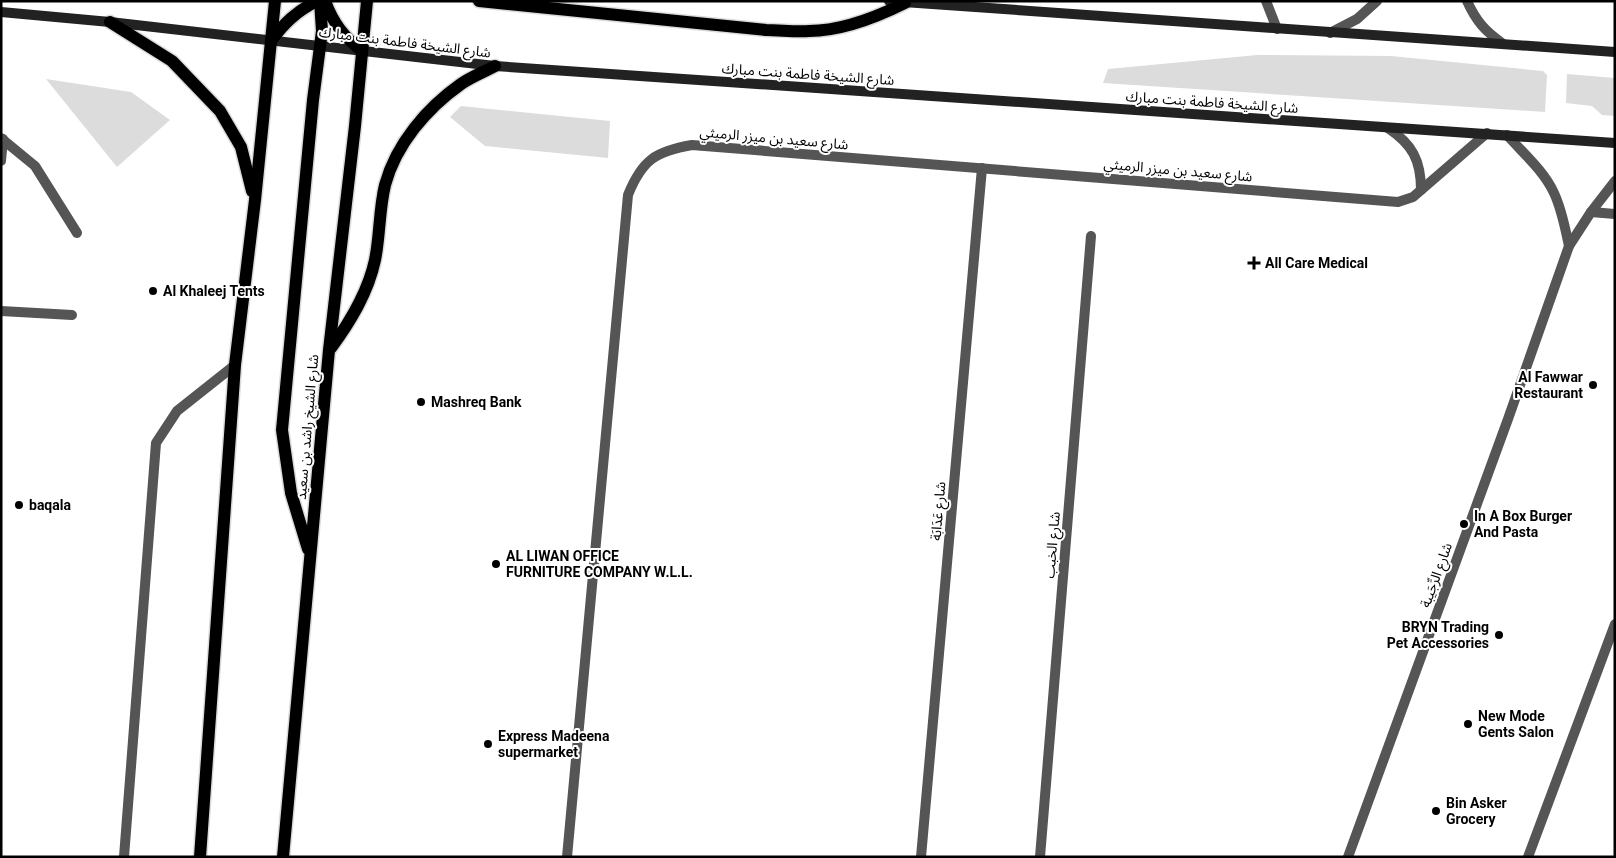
<svg xmlns="http://www.w3.org/2000/svg" width="1616" height="858" font-family="Roboto,'Noto Sans Arabic',sans-serif">
	<style>
		.green { fill: #dcdcdc }
		.lines { fill: none; stroke-linecap: round; stroke-linejoin: round }
		.primary-casing { stroke: #dbdbdb; stroke-width: 15 }
		.service { stroke: #555; stroke-width: 10 }
		.minor { stroke: #555; stroke-width: 10 }
		.tertiary { stroke: #555; stroke-width: 10 }
		.secondary { stroke: #222; stroke-width: 10 }
		.primary { stroke: #000; stroke-width: 12 }
		.poi-dot { fill: #000; stroke: #fff; stroke-width: 2 }
		.labels { text-anchor: middle; dominant-baseline: central; stroke-width: 4; stroke-linejoin: round; paint-order: stroke }
		.street-label { font-size: 14px; fill: #000; stroke: #fff }
		.poi-label { font-size: 14px; font-weight: bold; fill: #000; stroke: #fff; text-anchor: start }
	</style>
	<rect width="100%" height="100%" fill="#fff"/>
	<g class="green">
		<path d="M 1257,55 L 1391,56 L 1543,71 L 1547,75 L 1545,112 L 1103,83 L 1108,69 Z"/>
		<path d="M 1567,74 L 1615,78 L 1615,116 L 1602,115 L 1592,106 L 1566,103 Z"/>
		<path d="M 46,79 L 131,92 L 170,120 L 117,167 Z"/>
		<path d="M 461,106 L 610,121 L 608,158 L 485,146 L 450,117 Z"/>
	</g>
	<g class="lines">
		<g class="primary-casing">
			<g id="primary">
				<path d="M 325,1 C 333,23 344,37 362,51"/>
				<path d="M 479,1 L 766,30 C 780,30 795,32 809,31 C 842,31 875,18 905,3"/>
				<path d="M 110,22 L 172,61 L 220,111 L 241,147 L 252,191"/>
				<path d="M 271,41 C 284,23 297,11 317,1"/>
				<path d="M 331,348 C 350,322 368,293 375,260 C 380,236 379,210 385,185 C 396,144 427,108 461,84 C 471,77 484,72 495,66"/>
				<path d="M 308,549 L 291,493 L 282,430 L 313,100 L 322,31 L 320,1"/>
				<path d="M 200,857 L 235,365 L 255,200 L 275,1"/>
				<path d="M 283,857 L 329,350 L 355,126 L 367,1"/>
			</g>
		</g>
		<g class="service">
			<path d="M 1,138 L 35,166 L 77,233"/>
			<path d="M 1,311 L 72,315"/>
			<path d="M 124,857 L 156,443 L 177,411 L 235,365"/>
			<path d="M 1040,857 L 1091,236"/>
		</g>
		<g class="minor">
			<path d="M 1266,1 L 1277,29"/>
			<path d="M 1388,128 C 1412,144 1421,160 1421,190"/>
			<path d="M 1507,135 C 1523,153 1544,171 1554,193 C 1562,210 1565,228 1569,246"/>
			<path d="M 1,161 L 3,139"/>
			<path d="M 1591,212 L 1615,214"/>
			<path d="M 567,857 L 628,195 C 642,160 656,151 692,145 L 1398,202 L 1413,197 L 1487,133"/>
			<path d="M 921,857 L 982,168"/>
			<path d="M 1348,857 L 1508,419 L 1569,246 L 1591,212 L 1615,181"/>
			<path d="M 1528,857 L 1615,624"/>
		</g>
		<g class="tertiary">
			<path d="M 1467,1 C 1476,21 1485,31 1502,43"/>
			<path d="M 1330,33 L 1357,19 L 1377,1"/>
		</g>
		<g class="secondary">
			<path d="M 889,1 L 1615,52"/>
			<path d="M 1,12 L 110,22 L 495,66 L 1615,143"/>
		</g>
		<use href="#primary" class="primary"/>
	</g>
	<g class="poi-dot">
		<path d="M1251.5 255.5h5v5h5v5h-5v5h-5v-5h-5v-5h5z"/>
		<circle cx="153" cy="291" r="5"/>
		<circle cx="1593" cy="385" r="5"/>
		<circle cx="421" cy="402" r="5"/>
		<circle cx="19" cy="505" r="5"/>
		<circle cx="1464" cy="524" r="5"/>
		<circle cx="496" cy="564" r="5"/>
		<circle cx="1499" cy="635" r="5"/>
		<circle cx="1468" cy="724" r="5"/>
		<circle cx="488" cy="744" r="5"/>
		<circle cx="1436" cy="811" r="5"/>
	</g>
	<g class="labels">
		<g class="street-label">
			<text transform="translate(405 42) rotate(7)">شارع الشيخة فاطمة بنت مبارك</text>
			<text transform="translate(808 74) rotate(4)">شارع الشيخة فاطمة بنت مبارك</text>
			<text transform="translate(1212 102) rotate(4)">شارع الشيخة فاطمة بنت مبارك</text>
			<text transform="translate(774 138) rotate(5)">شارع سعيد بن ميزر الرميثي</text>
			<text transform="translate(1178 170) rotate(5)">شارع سعيد بن ميزر الرميثي</text>
			<text transform="translate(307 427) rotate(-85)">شارع الشيخ راشد بن سعيد</text>
			<text transform="translate(938 511) rotate(-85)">شارع عَدَابَة</text>
			<text transform="translate(1052 545) rotate(-85)">شارع الخبب</text>
			<text transform="translate(1436 575) rotate(-70)">شارع الرِّجَيبة</text>
		</g>
		<g class="poi-label">
			<text x="1265" y="263">All Care Medical</text>
			<text x="163" y="291">Al Khaleej Tents</text>
			<text x="1583" y="377" text-anchor="end">Al Fawwar<tspan x="1583" dy="16">Restaurant</tspan></text>
			<text x="431" y="402">Mashreq Bank</text>
			<text x="29" y="505">baqala</text>
			<text x="1474" y="516">In A Box Burger<tspan x="1474" dy="16">And Pasta</tspan></text>
			<text x="506" y="556">AL LIWAN OFFICE<tspan x="506" dy="16">FURNITURE COMPANY W.L.L.</tspan></text>
			<text x="1489" y="627" text-anchor="end">BRYN Trading<tspan x="1489" dy="16">Pet Accessories</tspan></text>
			<text x="1478" y="716">New Mode<tspan x="1478" dy="16">Gents Salon</tspan></text>
			<text x="498" y="736">Express Madeena<tspan x="498" dy="16">supermarket</tspan></text>
			<text x="1446" y="803">Bin Asker<tspan x="1446" dy="16">Grocery</tspan></text>
		</g>
	</g>
	<rect width="1616" height="858" fill="none" stroke="#000000" stroke-width="5"/>
</svg>
